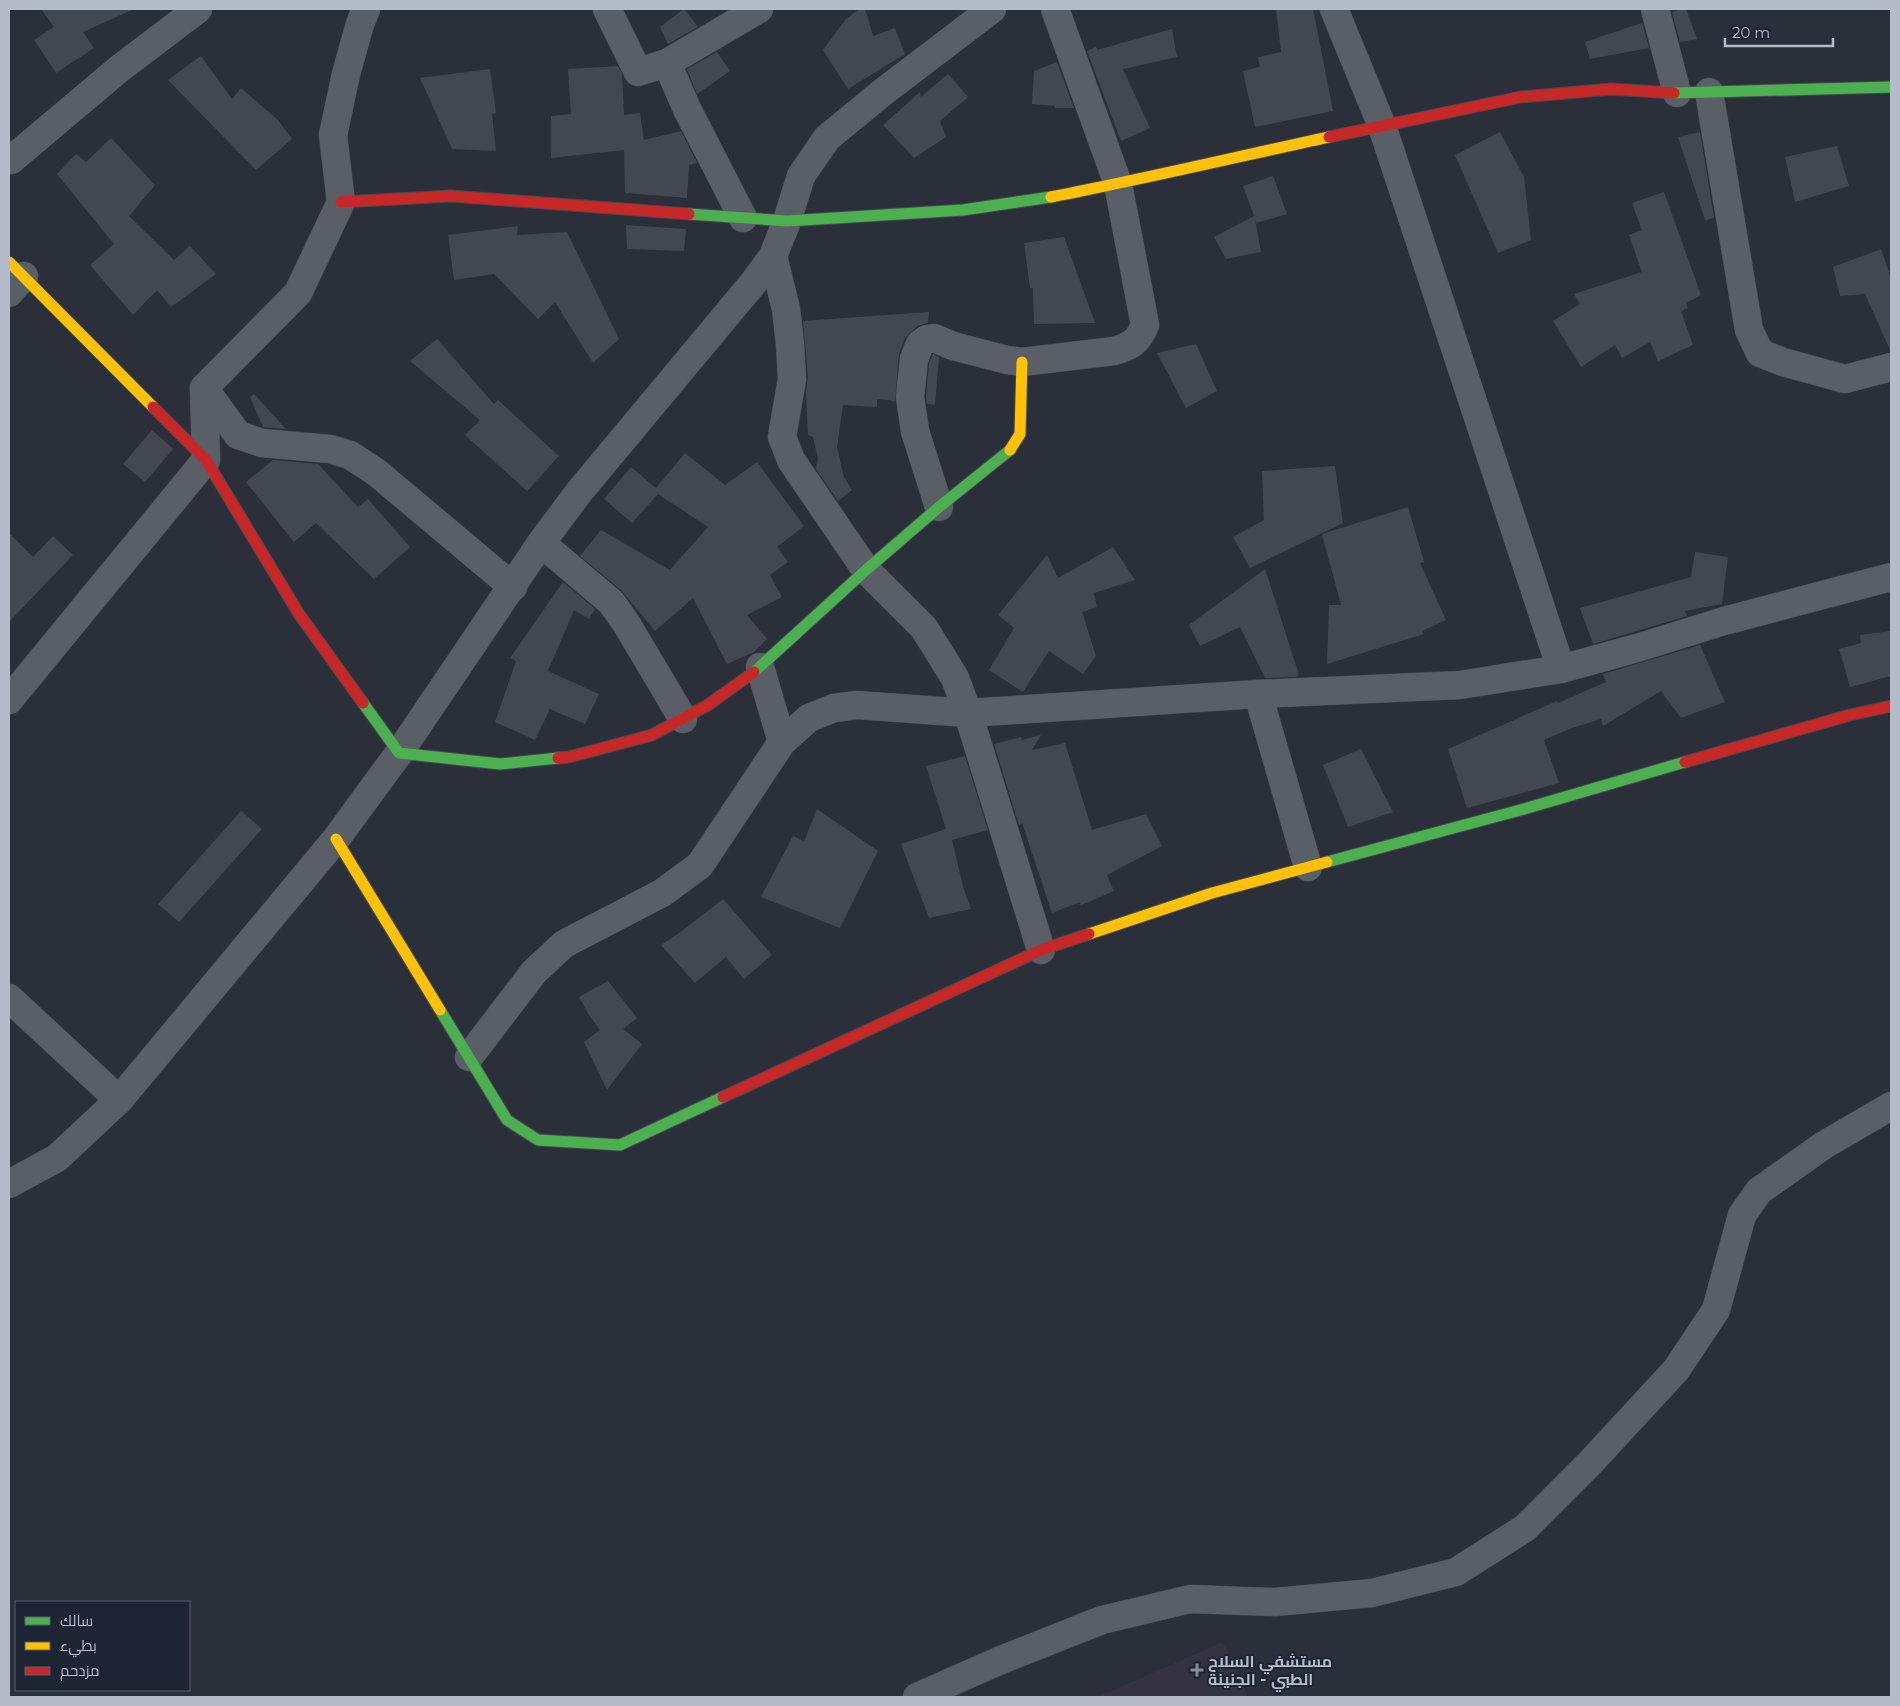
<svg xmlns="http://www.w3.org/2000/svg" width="1900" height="1706" font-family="Montserrat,Cairo,sans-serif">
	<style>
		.medical { fill: #353342 }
		.building { fill: #434850 }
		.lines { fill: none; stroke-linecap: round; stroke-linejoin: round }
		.street-casing { stroke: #464a52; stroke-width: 29 }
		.fast-casing { stroke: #464a52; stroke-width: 13 }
		.slow-casing { stroke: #464a52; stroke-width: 13 }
		.jam-casing { stroke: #464a52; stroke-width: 13 }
		.street { stroke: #5a5e67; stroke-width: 28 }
		.fast { stroke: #4caf50; stroke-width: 11 }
		.slow { stroke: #ffc107; stroke-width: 11 }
		.jam { stroke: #c62828; stroke-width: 11 }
		.poi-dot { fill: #848b97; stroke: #1d2534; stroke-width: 2 }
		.labels { text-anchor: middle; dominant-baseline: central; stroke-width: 4; stroke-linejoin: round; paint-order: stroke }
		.poi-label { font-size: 16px; font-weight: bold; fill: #b4bcca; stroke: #1d2534; text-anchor: start }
	</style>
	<rect width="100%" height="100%" fill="#2a2f39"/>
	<path class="medical" d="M 1223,1642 L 1248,1697 L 1097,1697 Z"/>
	<g class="building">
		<path d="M 41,9 L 134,9 L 83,32 L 94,48 L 56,73 L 34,40 L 54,27 Z"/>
		<path d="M 684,9 L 698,27 L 668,44 L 660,27 Z"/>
		<path d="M 859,9 L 865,9 L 873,36 L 895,28 L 905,54 L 848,89 L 823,50 L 846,19 Z"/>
		<path d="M 1276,9 L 1313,9 L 1333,111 L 1255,127 L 1243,71 L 1260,67 L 1258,57 L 1281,52 Z"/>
		<path d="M 1682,9 L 1686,9 L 1697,39 L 1680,42 L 1672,12 Z"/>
		<path d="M 1642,23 L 1649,48 L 1590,59 L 1585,42 Z"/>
		<path d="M 1172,29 L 1177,57 L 1123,69 L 1150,128 L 1121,141 L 1087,51 L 1096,47 L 1097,50 Z"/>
		<path d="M 717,52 L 730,71 L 697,94 L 687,69 Z"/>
		<path d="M 201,56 L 232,99 L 241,88 L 278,120 L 292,139 L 256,170 L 168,80 Z"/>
		<path d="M 1057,62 L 1074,108 L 1055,108 L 1055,106 L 1032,104 L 1034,71 Z"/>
		<path d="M 618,66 L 622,74 L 624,115 L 640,113 L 644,140 L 681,131 L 697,163 L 689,165 L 687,198 L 625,193 L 624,150 L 551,158 L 551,116 L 571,114 L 568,69 Z"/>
		<path d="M 490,69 L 496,113 L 492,114 L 496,151 L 452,149 L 420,78 Z"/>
		<path d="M 948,74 L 968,97 L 940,121 L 946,137 L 914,158 L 883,125 L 920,92 L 921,97 Z"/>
		<path d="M 1500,132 L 1524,177 L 1531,240 L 1498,253 L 1455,155 Z"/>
		<path d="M 1700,132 L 1714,218 L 1705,220 L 1678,137 Z"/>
		<path d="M 111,138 L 155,185 L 129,216 L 174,260 L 190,246 L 216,274 L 171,307 L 157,290 L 133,315 L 90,265 L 114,244 L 57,174 L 76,154 L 86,162 Z"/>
		<path d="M 1837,146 L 1849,186 L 1795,202 L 1785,157 Z"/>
		<path d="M 1273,176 L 1287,214 L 1256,223 L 1255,220 L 1261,252 L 1226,259 L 1214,237 L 1254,216 L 1243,186 Z"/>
		<path d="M 1664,192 L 1701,295 L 1686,303 L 1688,308 L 1681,311 L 1693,345 L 1658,361 L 1650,342 L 1622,358 L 1615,345 L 1581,367 L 1553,321 L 1580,304 L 1574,294 L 1642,272 L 1629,235 L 1642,230 L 1632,203 Z"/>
		<path d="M 626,225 L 686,229 L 684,251 L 627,249 Z"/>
		<path d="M 518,226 L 517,235 L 567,232 L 619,339 L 593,363 L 555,302 L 538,319 L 494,274 L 454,280 L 448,235 Z"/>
		<path d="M 1064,237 L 1095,323 L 1034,324 L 1033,288 L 1030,288 L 1024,243 Z"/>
		<path d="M 1881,249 L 1891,278 L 1891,352 L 1865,294 L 1840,296 L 1833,267 Z"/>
		<path d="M 929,312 L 928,323 L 918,326 L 911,332 L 905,338 L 899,353 L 895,401 L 877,399 L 877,407 L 843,405 L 837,447 L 844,477 L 852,490 L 838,501 L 816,469 L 818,459 L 813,437 L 808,435 L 806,392 L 808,378 L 803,321 Z"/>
		<path d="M 437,339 L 494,404 L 498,400 L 559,456 L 527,491 L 465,435 L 480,420 L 410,361 Z"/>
		<path d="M 1196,344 L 1217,391 L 1186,408 L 1157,353 Z"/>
		<path d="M 933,354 L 939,357 L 935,405 L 927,404 L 926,397 L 929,363 Z"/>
		<path d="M 254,394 L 286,429 L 263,427 L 250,397 Z"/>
		<path d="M 152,430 L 173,449 L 145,482 L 123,464 Z"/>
		<path d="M 685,453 L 725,485 L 757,462 L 804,526 L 777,547 L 788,562 L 770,575 L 782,597 L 747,615 L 767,639 L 754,652 L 727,664 L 693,598 L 655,631 L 621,590 L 580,556 L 601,530 L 670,570 L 708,527 L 658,494 L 632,523 L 604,499 L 631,467 L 656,488 Z"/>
		<path d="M 273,460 L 318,464 L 358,507 L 368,499 L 410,547 L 374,579 L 316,523 L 294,542 L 246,482 Z"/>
		<path d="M 1335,466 L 1343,523 L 1250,568 L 1233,537 L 1264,520 L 1262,471 Z"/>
		<path d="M 1408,507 L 1424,562 L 1420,563 L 1446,620 L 1422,631 L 1424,634 L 1327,664 L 1329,605 L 1341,605 L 1322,534 Z"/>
		<path d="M 9,533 L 33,557 L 53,536 L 73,555 L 9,622 Z"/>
		<path d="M 1113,547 L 1135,580 L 1094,593 L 1097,607 L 1082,612 L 1096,656 L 1083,674 L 1049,651 L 1023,692 L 989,670 L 1014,628 L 998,615 L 1047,555 L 1058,578 Z"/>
		<path d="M 1695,552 L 1728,557 L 1722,604 L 1685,611 L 1687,616 L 1593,644 L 1580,608 L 1691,577 Z"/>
		<path d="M 1265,569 L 1299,675 L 1296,677 L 1265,678 L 1240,627 L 1200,646 L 1189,625 Z"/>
		<path d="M 563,582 L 595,609 L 589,619 L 574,610 L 548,671 L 599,694 L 585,724 L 550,709 L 535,740 L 495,722 L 516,661 L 510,658 Z"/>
		<path d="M 1891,631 L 1891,676 L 1850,687 L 1839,649 L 1861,643 L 1860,635 Z"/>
		<path d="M 1700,645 L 1725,702 L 1681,718 L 1661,691 L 1603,726 L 1601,719 L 1572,728 L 1544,740 L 1559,783 L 1467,808 L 1448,749 L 1557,701 L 1558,703 L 1606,682 L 1603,674 Z"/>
		<path d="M 1041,735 L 1032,750 L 1065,743 L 1092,830 L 1146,814 L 1162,846 L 1107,875 L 1114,891 L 1081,905 L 1080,902 L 1052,913 L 1022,823 L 1019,825 L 1018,822 L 994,744 L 1021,737 L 1022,740 Z"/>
		<path d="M 1361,749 L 1393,812 L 1348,827 L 1323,765 Z"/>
		<path d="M 965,756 L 988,830 L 952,840 L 963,887 L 971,909 L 929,918 L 901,844 L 946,829 L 926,766 Z"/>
		<path d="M 817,809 L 878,851 L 840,928 L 761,897 L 793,836 L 804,841 Z"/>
		<path d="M 241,811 L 262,829 L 179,922 L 158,904 Z"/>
		<path d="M 723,899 L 772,955 L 744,979 L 726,957 L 695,983 L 661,945 L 682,931 Z"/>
		<path d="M 608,981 L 637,1018 L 623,1029 L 642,1044 L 607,1090 L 584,1042 L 600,1030 L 589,1015 L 579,997 Z"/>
	</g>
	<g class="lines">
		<g class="street-casing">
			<g id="street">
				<path d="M 607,9 L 638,72 L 667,63 L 759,9"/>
				<path d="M 1334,9 L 1382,126 L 1561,669"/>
				<path d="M 1655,9 L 1677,93"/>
				<path d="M 667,63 L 687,109 L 743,218"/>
				<path d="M 1709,92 L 1749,330 L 1760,353 L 1783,362 L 1845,379 L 1891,367"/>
				<path d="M 9,160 L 11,160 L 119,69 L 198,9"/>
				<path d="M 773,256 L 786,309 L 790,344 L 792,379 L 782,437 L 791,460 L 866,570 L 924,628 L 955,678 L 968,713 L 1041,950"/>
				<path d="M 9,293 L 24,276"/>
				<path d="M 204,388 L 238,435 L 262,443 L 330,449 L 350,455 L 376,472 L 513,587"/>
				<path d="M 939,507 L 915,431 L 910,397 L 914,359 L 920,344 L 927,339 L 934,338 L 953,346 L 1007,360 L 1022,362 L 1114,351 C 1131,346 1138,342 1145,325 L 1118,184 L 1055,9"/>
				<path d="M 541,543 L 611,602 L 626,623 L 683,719"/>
				<path d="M 760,667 L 782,742"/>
				<path d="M 1258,694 L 1308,867"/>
				<path d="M 9,700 L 206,460 L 204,388 L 298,293 L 341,202 L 333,135 L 346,74 L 360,24 L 366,9"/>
				<path d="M 9,998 L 119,1100"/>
				<path d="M 469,1057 L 534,972 L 564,944 L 662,893 L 700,865 L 782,742 L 809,718 L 834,708 L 857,705 L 968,713 L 1258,694 L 1460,685 L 1561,669 L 1637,648 L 1724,621 L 1891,577"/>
				<path d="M 9,1184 L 57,1158 L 119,1100 L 336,839 L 399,753 L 541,543 L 579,492 L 754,282 L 773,256 L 787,221 L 801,176 L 827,138 L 883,92 L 992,9"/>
				<path d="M 917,1697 L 1001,1660 L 1102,1620 L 1190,1599 L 1275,1602 L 1372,1593 L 1456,1572 L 1525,1528 L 1590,1463 L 1676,1370 L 1716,1310 L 1742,1215 L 1759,1191 L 1824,1145 L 1891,1106"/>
			</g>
		</g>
		<g class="fast-casing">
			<g id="fast">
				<path d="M 1674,93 L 1891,87"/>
				<path d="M 689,214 L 787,221 L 963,210 L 1051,197"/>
				<path d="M 754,672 L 866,570 L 939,507 L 1010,450"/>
				<path d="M 363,703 L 399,753 L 500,764 L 558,758"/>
				<path d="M 1327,862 L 1524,809 L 1685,762"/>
				<path d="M 440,1010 L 507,1120 L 538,1140 L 620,1145 L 723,1097"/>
			</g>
		</g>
		<g class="slow-casing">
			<g id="slow">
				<path d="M 1051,197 C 1144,179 1236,157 1329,137"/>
				<path d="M 9,262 L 153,407"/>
				<path d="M 1010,450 L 1020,434 L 1022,362"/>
				<path d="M 336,839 L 440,1010"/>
				<path d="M 1089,934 L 1212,893 L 1327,862"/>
			</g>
		</g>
		<g class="jam-casing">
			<g id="jam">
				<path d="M 1329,137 L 1521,97 L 1611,89 L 1674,93"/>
				<path d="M 341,202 L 451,196 L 689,214"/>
				<path d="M 153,407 L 206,460 L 299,614 L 363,703"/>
				<path d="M 558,758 L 569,757 L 652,735 L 708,705 L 754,672"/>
				<path d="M 1685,762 L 1850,715 L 1891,706"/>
				<path d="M 723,1097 L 1041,950 L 1089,934"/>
			</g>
		</g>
		<use href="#street" class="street"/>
		<use href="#fast" class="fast"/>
		<use href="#slow" class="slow"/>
		<use href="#jam" class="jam"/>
	</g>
	<path class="poi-dot" d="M1194.5 1662.5h5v5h5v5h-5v5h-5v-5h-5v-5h5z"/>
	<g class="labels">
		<g class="poi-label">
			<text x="1208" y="1661">مستشفي السلاح<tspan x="1208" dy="18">الطبي - الجنينة</tspan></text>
		</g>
	</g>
	<rect width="1900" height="1706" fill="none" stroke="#b4bcca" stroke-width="20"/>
	<rect x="15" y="1601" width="175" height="90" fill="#1d2534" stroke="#596170"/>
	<rect x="25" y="1617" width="25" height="8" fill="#4caf50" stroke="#596170"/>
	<text x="60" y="1626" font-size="15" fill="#b4bcca">سالك</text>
	<rect x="25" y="1642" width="25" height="8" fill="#ffc107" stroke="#596170"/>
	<text x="60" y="1651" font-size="15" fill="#b4bcca">بطيء</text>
	<rect x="25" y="1667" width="25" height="8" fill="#c62828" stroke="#596170"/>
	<text x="60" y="1676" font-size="15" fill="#b4bcca">مزدحم</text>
	<path d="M1725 38v8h108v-8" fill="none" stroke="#b4bcca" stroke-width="2.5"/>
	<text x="1732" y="38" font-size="15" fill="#b4bcca" stroke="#1d2534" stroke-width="4" paint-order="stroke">20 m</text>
</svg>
